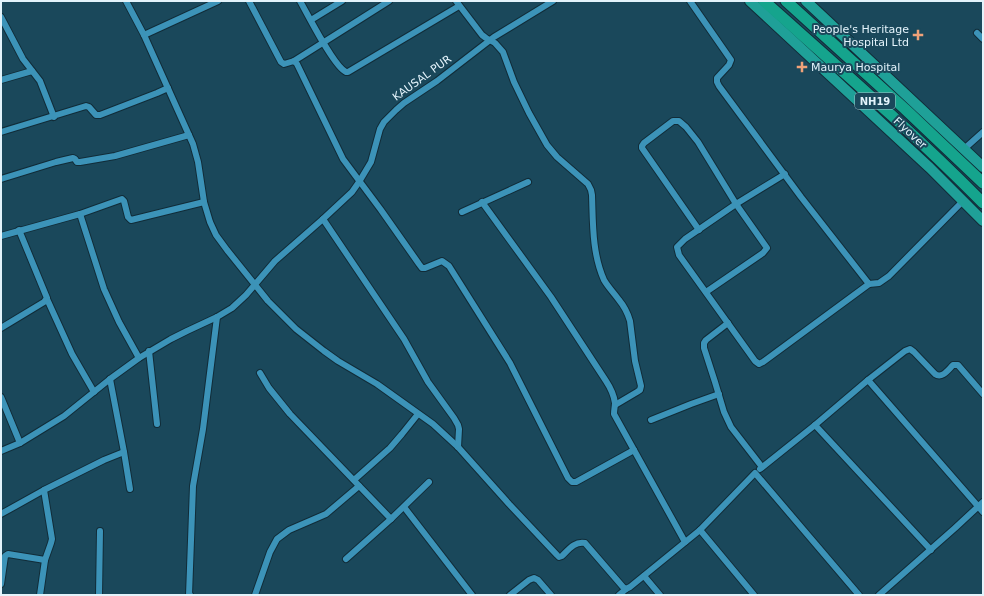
<svg xmlns="http://www.w3.org/2000/svg" width="984" height="596" font-family="'DejaVu Sans',sans-serif">
	<style>
		.lines { fill: none; stroke-linecap: round; stroke-linejoin: round }
		.minor-casing { stroke: #112c38; stroke-width: 8 }
		.primary-casing { stroke: #112c38; stroke-width: 12 }
		.trunk-casing { stroke: #112c38; stroke-width: 13 }
		.minor { stroke: #3c93b8; stroke-width: 6 }
		.primary { stroke: #1fa098; stroke-width: 10 }
		.trunk { stroke: #15a48d; stroke-width: 11 }
		.poi-dot { fill: #f0a279; stroke: #1a485b; stroke-width: 1.5 }
		.labels { text-anchor: middle; dominant-baseline: central; stroke-width: 4; stroke-linejoin: round; paint-order: stroke }
		.shield { fill: #1a485b; stroke: #a7c0cb; stroke-width: 1 }
		.shield-label { font-size: 10px; font-weight: bold; fill: #e3f3fb }
		.poi-label { font-size: 11px; fill: #e3f3fb; stroke: #1a485b; text-anchor: end }
		.street-label { font-size: 11px; fill: #e3f3fb; stroke: #1a485b }
	</style>
	<rect width="100%" height="100%" fill="#1a485b"/>
	<g class="lines">
		<g class="minor-casing">
			<g id="minor">
				<path d="M 126,1 L 144,35 L 193,144 L 198,162 L 204,202 L 210,222 L 216,235 L 227,250 L 268,301 L 296,329 L 324,351 L 338,361 L 377,384 L 433,424 L 458,447 L 509,504 L 557,555 L 559,557 L 562,556 C 569,549 575,541 585,543 L 623,587 L 626,589 L 630,587 L 700,530 L 754,595"/>
				<path d="M 249,1 L 281,62 L 284,64 L 294,61 L 297,64 L 343,159 L 381,210 L 419,264 L 422,268 L 425,268 L 442,261 L 449,266 L 510,363 L 568,478 L 572,482 L 576,482 L 634,450"/>
				<path d="M 300,1 C 308,15 334,67 346,72 L 348,72 L 459,6"/>
				<path d="M 456,1 L 482,35 L 486,38 L 495,43 L 503,52 L 514,82 L 529,113 L 547,145 L 557,157 L 588,184 L 591,190 L 592,195 C 593,223 592,253 604,280 C 608,287 614,293 619,300 C 624,306 628,314 630,321 L 635,361 L 641,386 L 640,390 L 637,392 L 615,405"/>
				<path d="M 690,1 L 731,60 L 729,65 L 717,78 L 717,82 L 719,86 L 801,197 L 869,284 L 879,283 L 889,276 L 963,201"/>
				<path d="M 1,17 L 23,59 L 40,81 L 54,117"/>
				<path d="M 311,20 L 342,1"/>
				<path d="M 977,33 L 983,39"/>
				<path d="M 144,35 L 218,1"/>
				<path d="M 294,61 L 389,1"/>
				<path d="M 1,80 L 32,71"/>
				<path d="M 1,132 L 86,106 L 89,107 L 96,115 L 100,115 L 157,93 L 168,88"/>
				<path d="M 964,149 L 983,132"/>
				<path d="M 785,174 L 736,204 L 685,239 L 677,247 L 679,255 L 755,361 L 759,364 L 763,362 L 869,284"/>
				<path d="M 1,179 L 56,162 L 73,158 L 75,159 L 77,162 L 80,162 L 115,156 L 189,135"/>
				<path d="M 482,202 L 551,297 L 606,381 C 610,387 614,396 615,403 C 615,406 614,410 614,414 L 685,542"/>
				<path d="M 462,212 L 528,182"/>
				<path d="M 80,214 L 104,289 L 119,322 L 139,358"/>
				<path d="M 323,219 L 404,339 L 428,382 L 454,418 L 458,425 L 459,429 L 458,447"/>
				<path d="M 699,230 L 642,148 L 642,146 L 644,143 L 673,121 L 679,121 L 686,127 L 698,142 L 736,204 L 767,248 L 763,253 L 706,292"/>
				<path d="M 1,236 L 80,214 L 122,199 L 124,201 L 128,217 L 131,220 L 204,202"/>
				<path d="M 47,299 L 72,354 L 94,392"/>
				<path d="M 728,323 L 706,340 L 704,343 L 704,348 L 715,382 L 724,412 L 731,427 L 762,467"/>
				<path d="M 1,328 L 44,302 L 47,298 L 19,230"/>
				<path d="M 149,351 L 157,424"/>
				<path d="M 260,373 L 269,388 L 290,414 L 391,519"/>
				<path d="M 110,379 L 124,452 L 130,489"/>
				<path d="M 868,380 L 905,351 L 910,349 L 914,352 L 935,374 C 942,379 948,370 953,365 L 958,365 L 983,394"/>
				<path d="M 1,397 L 20,443"/>
				<path d="M 651,420 L 691,404 L 719,394"/>
				<path d="M 1,451 L 20,443 L 64,416 L 110,379 L 139,358 L 171,339 L 187,331 L 217,317 L 232,308 L 246,295 L 275,261 L 323,219 L 352,192 L 359,182 L 371,162 L 380,129 L 384,122 L 396,110 L 404,103 L 437,81 L 494,37 L 553,1"/>
				<path d="M 760,469 L 815,425"/>
				<path d="M 354,480 L 390,448 L 402,434 L 418,414"/>
				<path d="M 404,507 L 472,595"/>
				<path d="M 1,514 L 44,490"/>
				<path d="M 700,530 L 755,473 L 859,595"/>
				<path d="M 931,550 L 815,425 L 868,380 L 983,512"/>
				<path d="M 346,559 L 391,519 L 429,482"/>
				<path d="M 644,576 L 660,595"/>
				<path d="M 1,584 L 5,556 L 8,554 L 45,560"/>
				<path d="M 40,595 L 45,560 L 51,543 L 52,539 L 44,490 L 104,460 L 124,452"/>
				<path d="M 99,595 L 100,531"/>
				<path d="M 190,595 L 189,595 L 193,486 L 203,429 L 217,317"/>
				<path d="M 255,595 L 270,552 L 277,539 L 289,530 L 326,514 L 359,486"/>
				<path d="M 510,595 L 529,580 L 534,578 L 538,580 L 551,595"/>
				<path d="M 619,595 L 626,589"/>
				<path d="M 879,595 L 955,528 L 983,502"/>
			</g>
		</g>
		<g class="primary-casing">
			<g id="primary">
				<path d="M 750,1 L 930,168 L 983,221"/>
				<path d="M 806,1 L 983,167"/>
			</g>
		</g>
		<g class="trunk-casing">
			<g id="trunk">
				<path d="M 764,1 C 838,67 913,132 983,203"/>
				<path d="M 786,1 L 905,109 L 983,183"/>
			</g>
		</g>
		<use href="#minor" class="minor"/>
		<use href="#primary" class="primary"/>
		<use href="#trunk" class="trunk"/>
	</g>
	<g class="poi-dot">
		<path d="M916 29h4v4h4v4h-4v4h-4v-4h-4v-4h4z"/>
		<path d="M800 61h4v4h4v4h-4v4h-4v-4h-4v-4h4z"/>
	</g>
	<g class="labels">
		<rect class="shield" x="855" y="93" width="40" height="16" rx="3"/>
		<g class="shield-label">
			<text x="875" y="101">NH19</text>
		</g>
		<g class="poi-label">
			<text x="909" y="29">People's Heritage<tspan x="909" dy="13">Hospital Ltd</tspan></text>
			<text x="811" y="67" text-anchor="start">Maurya Hospital</text>
		</g>
		<g class="street-label">
			<text transform="translate(422 78) rotate(-36)">KAUSAL PUR</text>
			<text transform="translate(910 133) rotate(43)">Flyover</text>
		</g>
	</g>
	<rect width="984" height="596" fill="none" stroke="#e3f3fb" stroke-width="4"/>
</svg>
